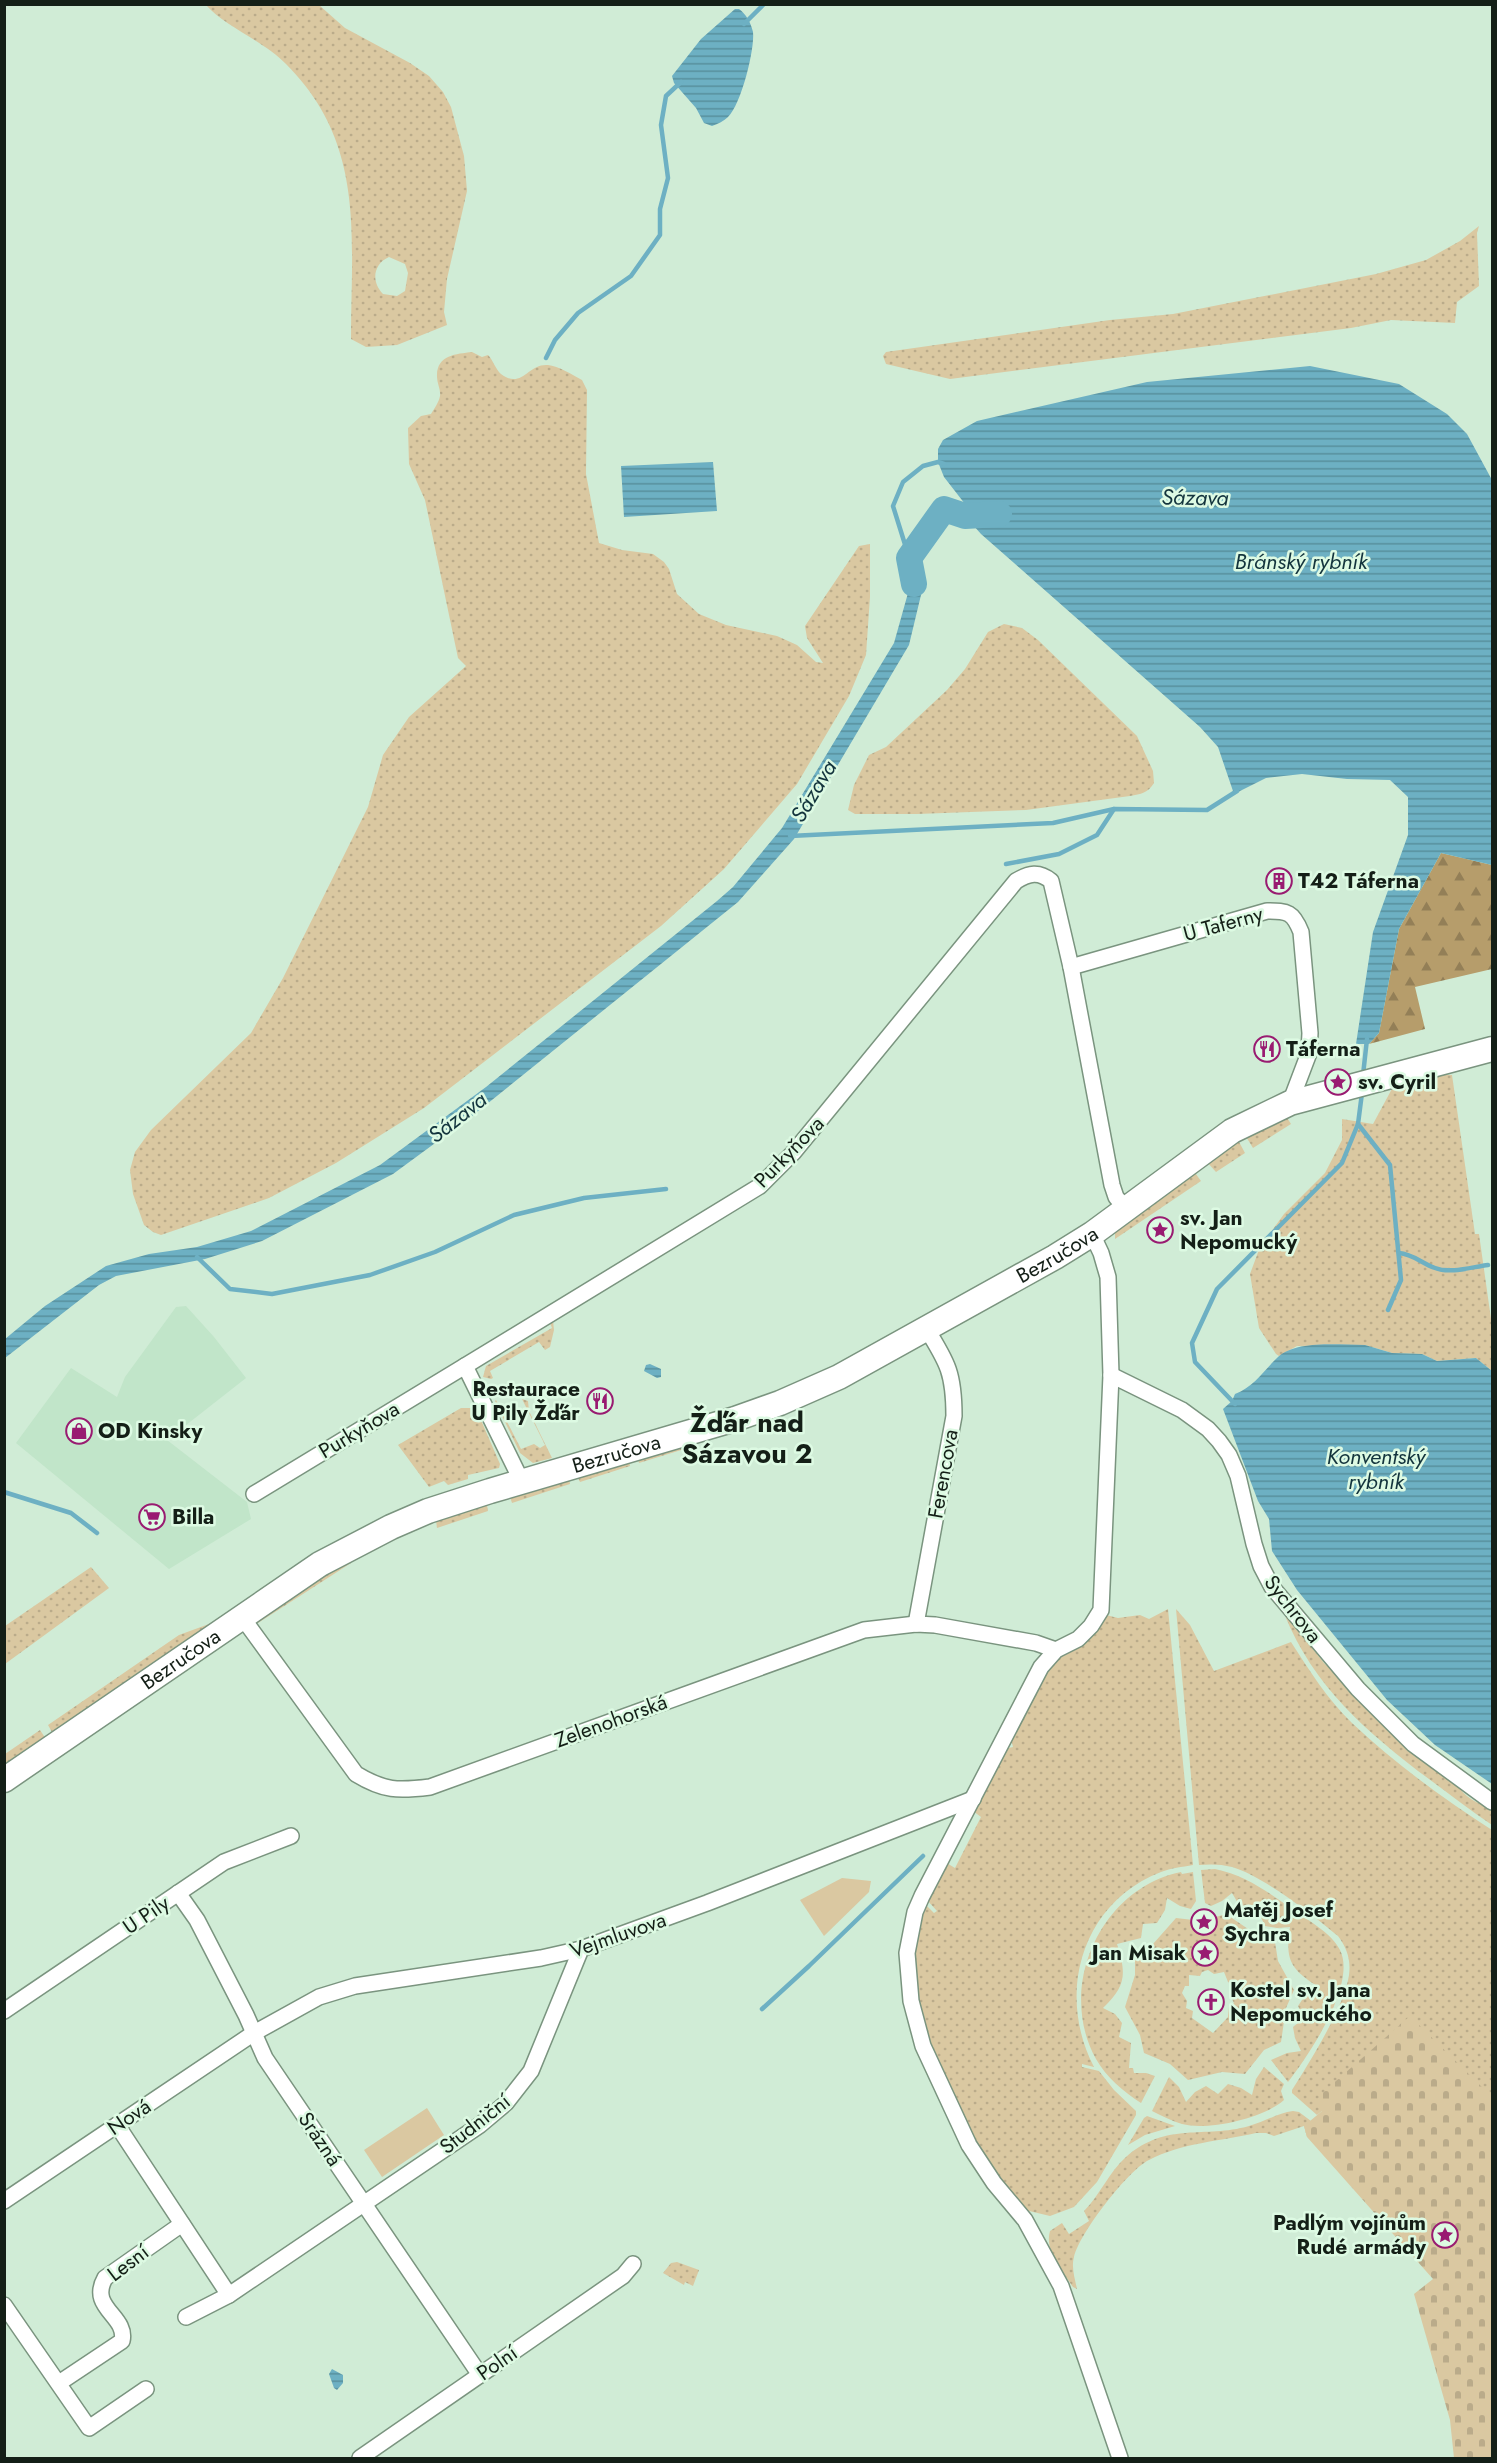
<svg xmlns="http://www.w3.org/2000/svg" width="1497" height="2463" font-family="Jost,sans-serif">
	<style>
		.built { fill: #c1e5c9 }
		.green { fill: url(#green-dots); fill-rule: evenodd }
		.forest { fill: url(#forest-firs) }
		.cemetery { fill: url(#cemetery-stones) }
		.pitch { fill: #dac8a1 }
		.water { fill: url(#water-rules) }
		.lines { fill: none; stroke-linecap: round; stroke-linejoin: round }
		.stream { stroke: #6db0c3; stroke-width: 4.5 }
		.river { stroke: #6db0c3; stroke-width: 26 }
		.street-casing { stroke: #7a947f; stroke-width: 18 }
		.primary-casing { stroke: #7a947f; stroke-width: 27 }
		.street { stroke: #fff; stroke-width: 15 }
		.primary { stroke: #fff; stroke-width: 24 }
		.labels { text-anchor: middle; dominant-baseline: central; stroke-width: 5; stroke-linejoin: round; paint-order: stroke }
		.poi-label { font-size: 21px; font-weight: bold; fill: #141f17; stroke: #ddfae3; text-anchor: start }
		.street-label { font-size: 21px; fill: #141f17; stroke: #ddfae3 }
		.water-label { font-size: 22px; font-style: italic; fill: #13343d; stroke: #ddfae3 }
		.district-label { font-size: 27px; font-weight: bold; fill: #141f17; stroke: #ddfae3 }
	</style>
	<defs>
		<pattern id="green-dots" width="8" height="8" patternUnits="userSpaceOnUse" patternTransform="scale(1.5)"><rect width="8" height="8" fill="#dac8a1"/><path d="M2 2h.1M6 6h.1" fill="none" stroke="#baab8a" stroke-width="1.8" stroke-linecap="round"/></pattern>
		<pattern id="forest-firs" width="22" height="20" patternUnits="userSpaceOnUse" patternTransform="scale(1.5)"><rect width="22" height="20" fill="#b69d6b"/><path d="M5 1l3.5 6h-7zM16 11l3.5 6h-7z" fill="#937f57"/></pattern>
		<pattern id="cemetery-stones" width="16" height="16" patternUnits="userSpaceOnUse" patternTransform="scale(1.5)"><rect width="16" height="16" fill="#dac8a1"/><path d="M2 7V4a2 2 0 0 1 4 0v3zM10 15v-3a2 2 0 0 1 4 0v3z" fill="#baab8a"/></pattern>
		<pattern id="water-rules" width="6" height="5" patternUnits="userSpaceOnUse" patternTransform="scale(1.5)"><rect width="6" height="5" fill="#6db0c3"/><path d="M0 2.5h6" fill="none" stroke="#588f9d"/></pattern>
	</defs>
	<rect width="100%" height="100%" fill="#d0ecd6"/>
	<path class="built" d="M 186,1306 L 214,1337 L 246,1378 L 167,1440 L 247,1502 L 251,1519 L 169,1569 L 16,1443 L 71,1368 L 117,1397 L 125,1377 L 176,1307 Z"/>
	<g class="green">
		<path d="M 206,5 L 319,5 L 345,28 L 410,63 L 429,76 L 443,92 L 451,107 L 464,156 L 467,191 L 447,279 L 444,312 L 447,325 L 397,345 L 366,347 L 351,339 C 351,236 366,144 286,64 C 264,41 224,26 206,5 ZM 389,257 L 405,264 L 408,273 L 405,291 L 397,296 L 383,294 C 371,282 373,264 389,257 Z"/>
		<path d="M 1479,226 L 1477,233 L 1479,286 L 1457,302 L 1455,323 L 1391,320 L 1351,328 L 950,379 L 886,364 L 883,356 L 886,352 L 1110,320 L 1173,314 L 1376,274 L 1426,260 L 1460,241 Z"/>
		<path d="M 472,352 L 482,357 L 488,355 C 493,360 496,370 501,374 C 522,390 528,363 548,365 C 558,366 573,375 582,380 L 587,390 L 586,474 L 599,543 L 622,550 L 653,554 L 664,562 L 669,569 L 677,594 L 699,614 L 726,625 L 777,636 L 797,645 L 816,662 L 823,663 L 807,638 L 805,626 L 859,546 L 870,544 L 870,597 L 866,655 L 849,696 L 797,784 L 724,869 L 661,926 L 424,1108 L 336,1163 L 269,1198 L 161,1235 L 153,1232 L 144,1225 L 133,1194 L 130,1170 L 135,1152 L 151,1130 L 251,1033 L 283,978 L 368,807 L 383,755 L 409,717 L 466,666 L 458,658 L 425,500 L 409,464 L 408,428 L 421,416 L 431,414 C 434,409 439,402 440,396 C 441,390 437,383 437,377 C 436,355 456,354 472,352 Z"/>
		<path d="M 1004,624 L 1022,628 L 1038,640 L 1137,736 L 1153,771 L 1154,783 C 1148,793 1141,794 1130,796 L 1026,810 L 917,814 L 855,814 L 848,810 L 854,785 L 869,755 L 886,747 L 947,690 L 965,669 L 988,632 Z"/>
		<path d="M 1428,1075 L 1452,1075 L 1475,1234 L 1479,1234 L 1492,1326 L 1492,1371 L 1476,1358 L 1437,1361 L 1422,1354 L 1392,1353 L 1365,1345 L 1297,1346 L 1279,1356 L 1276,1354 L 1259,1328 L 1250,1274 L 1260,1247 L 1284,1214 L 1325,1173 L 1342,1140 L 1342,1119 L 1373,1124 L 1394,1085 Z"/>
		<path d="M 1286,1116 L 1291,1124 L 1253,1148 L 1245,1135 Z"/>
		<path d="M 1238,1140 L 1245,1153 L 1216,1172 L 1206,1161 Z"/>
		<path d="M 1193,1170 L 1201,1181 L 1115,1239 L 1115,1230 Z"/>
		<path d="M 553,1321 L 554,1330 L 550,1347 L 545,1350 L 539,1342 L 490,1371 L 493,1378 L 491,1379 L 483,1377 L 486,1366 L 552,1328 L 550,1323 Z"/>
		<path d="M 522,1399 L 528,1401 L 529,1411 L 552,1458 L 533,1463 L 520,1453 L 495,1401 L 496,1400 L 521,1449 L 534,1444 L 540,1448 L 545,1445 Z"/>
		<path d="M 461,1408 L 471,1408 L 477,1411 L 500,1464 L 499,1468 L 468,1475 L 468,1479 L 448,1485 L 444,1481 L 429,1487 L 398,1445 Z"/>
		<path d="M 690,1442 L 691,1447 L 639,1463 L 638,1458 Z"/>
		<path d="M 629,1461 L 630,1466 L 580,1482 L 577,1476 Z"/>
		<path d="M 569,1479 L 570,1484 L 512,1503 L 510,1497 Z"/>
		<path d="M 487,1505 L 488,1511 L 437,1528 L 436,1520 Z"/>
		<path d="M 406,1508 L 53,1734 L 48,1725 L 179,1635 L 209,1624 L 326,1547 L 375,1521 Z"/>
		<path d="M 348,1559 L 351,1563 L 258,1623 L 258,1620 Z"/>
		<path d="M 91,1567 L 109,1588 L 5,1664 L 5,1626 Z"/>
		<path d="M 1279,1600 L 1306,1631 L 1313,1649 L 1324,1663 L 1456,1783 C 1464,1797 1477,1804 1492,1808 L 1492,1825 C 1467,1808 1443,1789 1418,1771 C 1355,1722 1306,1677 1279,1600 Z"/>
		<path d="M 1168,1609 L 1193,1865 C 1182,1867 1171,1868 1161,1872 C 1081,1903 1056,1994 1094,2067 L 1082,2064 L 1082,2067 L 1099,2071 L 1114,2090 L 1136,2111 L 1136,2115 L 1097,2182 L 1074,2207 L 1050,2216 L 1025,2210 L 986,2164 L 931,2053 L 916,1991 L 914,1968 L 915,1935 L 923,1902 L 934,1913 L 937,1911 L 927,1900 L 945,1862 L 955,1868 L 981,1817 L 973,1811 L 1004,1749 L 1013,1747 L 1012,1743 L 1007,1744 L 1043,1676 L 1061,1656 L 1078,1645 L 1106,1615 L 1118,1618 L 1140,1615 L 1149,1619 Z"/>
		<path d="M 1176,1609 L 1190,1625 L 1214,1671 L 1291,1642 C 1309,1670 1328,1700 1352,1723 C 1394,1763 1444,1799 1492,1830 L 1492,2101 L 1322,2111 L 1317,2115 L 1292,2093 L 1292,2090 C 1309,2063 1345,2006 1349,1975 C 1351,1960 1347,1948 1338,1936 C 1313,1915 1263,1876 1232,1867 C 1221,1864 1210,1864 1199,1865 Z"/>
		<path d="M 40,1730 L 46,1739 L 5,1767 L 5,1754 Z"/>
		<path d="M 1215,1869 C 1245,1875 1268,1892 1292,1909 C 1307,1920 1331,1932 1340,1950 C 1357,1984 1309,2055 1288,2082 L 1271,2060 L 1287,2053 L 1301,2051 L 1295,2038 L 1293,2027 L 1304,2018 L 1298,2006 L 1306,1994 L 1317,1986 C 1290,1969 1285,1959 1290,1927 L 1277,1928 L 1265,1926 L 1259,1913 L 1245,1915 L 1232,1893 L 1222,1901 L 1211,1906 L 1205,1903 L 1201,1870 Z"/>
		<path d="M 1181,1872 L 1182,1874 L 1193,1872 L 1196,1901 L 1191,1909 L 1180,1906 L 1167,1898 L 1165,1910 L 1157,1923 L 1143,1924 L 1141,1938 L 1117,1944 C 1126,1973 1127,1985 1103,2008 L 1115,2014 L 1122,2023 L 1119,2037 L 1131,2043 L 1129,2068 L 1133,2068 L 1134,2073 L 1146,2073 L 1155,2076 L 1141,2103 C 1124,2092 1106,2077 1096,2059 C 1056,1987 1101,1888 1181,1872 Z"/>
		<path d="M 1226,1914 L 1254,1933 L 1275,1942 L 1278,1961 L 1294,1990 L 1286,2008 L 1281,2042 L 1264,2050 L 1245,2074 L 1222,2072 L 1188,2080 L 1170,2064 L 1144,2053 L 1140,2035 L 1125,2007 L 1135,1975 L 1135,1956 L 1153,1944 L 1176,1918 L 1202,1921 ZM 1208,1970 L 1214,1974 L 1224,1972 L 1228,1982 L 1234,1985 L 1235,1988 L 1231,1997 L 1234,2003 L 1229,2007 L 1228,2017 L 1213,2033 L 1192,2018 L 1193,2011 L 1186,2008 L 1187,2001 L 1182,1993 L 1185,1986 L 1189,1986 L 1189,1975 L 1200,1976 L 1202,1972 Z"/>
		<path d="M 1264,2067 L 1284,2084 L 1281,2091 L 1284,2100 C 1264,2118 1208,2131 1182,2124 C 1172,2121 1162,2116 1152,2111 L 1169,2077 L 1179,2087 L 1186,2102 L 1195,2092 L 1206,2086 L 1218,2094 L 1228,2084 L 1241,2088 L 1252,2095 L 1256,2079 Z"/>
		<path d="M 1293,2111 L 1299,2112 L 1311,2121 L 1307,2137 L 1304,2126 L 1274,2136 L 1266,2133 L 1256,2133 C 1221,2141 1181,2143 1149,2160 C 1128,2170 1079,2234 1074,2257 C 1071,2267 1075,2279 1077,2289 L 1073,2287 C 1063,2271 1044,2251 1050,2231 L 1062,2223 L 1069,2234 L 1089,2221 L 1084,2211 C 1100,2195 1109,2172 1126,2157 C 1167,2121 1204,2139 1249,2126 C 1264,2122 1278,2113 1293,2111 Z"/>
		<path d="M 1147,2116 L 1175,2126 L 1145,2135 L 1128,2145 L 1144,2118 Z"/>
		<path d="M 677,2262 L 699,2270 L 693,2286 L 685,2282 L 684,2285 L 663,2273 L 671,2263 Z"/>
	</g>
	<path class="forest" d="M 1441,853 L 1492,865 L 1492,969 L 1415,987 L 1425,1029 L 1369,1044 L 1379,1033 L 1399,929 Z"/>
	<path class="cemetery" d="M 1410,2016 L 1492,2097 L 1492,2458 L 1454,2458 L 1450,2420 L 1414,2294 L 1433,2279 L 1307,2137 L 1304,2126 L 1322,2111 L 1320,2095 Z"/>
	<g class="pitch">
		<path d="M 842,1878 L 871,1881 L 869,1892 L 824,1936 L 800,1900 Z"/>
		<path d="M 427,2108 L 444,2135 L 382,2177 L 364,2150 Z"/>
	</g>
	<g class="water">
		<path d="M 735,9 L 739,9 C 746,14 751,23 753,32 C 755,49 741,105 728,117 C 724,121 718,124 712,126 L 704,123 L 696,108 L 674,83 L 672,76 L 701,39 Z"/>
		<path d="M 1310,366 L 1399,384 L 1447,414 L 1467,434 L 1492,480 L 1492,865 L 1441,853 L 1399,929 L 1379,1033 L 1369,1044 L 1356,1044 L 1373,932 L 1408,835 L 1408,797 L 1390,780 L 1347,779 L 1302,774 L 1266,778 L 1234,794 L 1218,747 L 1200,727 L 981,534 L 965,516 L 965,504 L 944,477 L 938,462 L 938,449 L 943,440 L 977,421 L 1147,382 Z"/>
		<path d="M 713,462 L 717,511 L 624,517 L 621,466 Z"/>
		<path d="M 911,544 L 919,560 L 921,595 L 909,645 L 794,839 L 738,902 L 472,1116 L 393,1174 L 262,1241 L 205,1259 L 116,1276 L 99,1285 L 5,1358 L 5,1339 L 45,1306 L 106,1266 L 149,1254 L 197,1247 L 251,1231 L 380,1165 L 486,1087 L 717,901 L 733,887 L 782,828 L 894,643 L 908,593 L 902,559 L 903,553 Z"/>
		<path d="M 1365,1345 L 1392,1353 L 1422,1354 L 1437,1361 L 1476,1358 L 1492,1371 L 1492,1784 L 1435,1745 L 1387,1700 L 1297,1590 L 1272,1551 L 1269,1519 L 1258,1501 L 1223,1409 L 1232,1401 L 1235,1394 C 1254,1387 1263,1371 1278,1357 C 1297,1340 1339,1345 1365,1345 Z"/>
		<path d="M 650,1364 L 661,1369 L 661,1377 L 657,1378 L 644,1371 L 646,1365 Z"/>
		<path d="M 332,2369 L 343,2375 L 343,2383 L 337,2390 L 334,2388 L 329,2374 Z"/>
	</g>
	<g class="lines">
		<g class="stream">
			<path d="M 744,24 L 764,4"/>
			<path d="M 546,358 L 555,340 L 578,313 L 631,276 L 660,235 L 660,209 L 668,178 L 661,125 L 666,96 L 681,82"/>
			<path d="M 908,554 L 893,506 L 903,482 L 923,466 L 938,462 L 944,464"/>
			<path d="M 790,836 L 1053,823 L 1114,809 L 1207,810 L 1237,791"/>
			<path d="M 1006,864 L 1059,854 L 1097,835 L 1114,809"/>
			<path d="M 1363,1075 L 1367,1039"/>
			<path d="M 1358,1124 L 1390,1165 L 1401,1280 L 1388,1310"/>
			<path d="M 1399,1253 C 1413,1254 1421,1263 1435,1268 C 1450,1274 1472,1267 1488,1265"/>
			<path d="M 197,1257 L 230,1289 L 272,1294 L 370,1275 L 435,1252 L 514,1215 L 584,1198 L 666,1189"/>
			<path d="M 1235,1404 L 1195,1362 L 1192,1343 L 1217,1289 L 1342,1163 L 1358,1124 L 1362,1093"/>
			<path d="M 4,1492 L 71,1513 L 97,1533"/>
			<path d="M 762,2009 L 809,1966 L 923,1856"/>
		</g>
		<path class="river" d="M 914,584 L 909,558 L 944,509 L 965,516 L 999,514"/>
		<g class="street-casing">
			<g id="street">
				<path d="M 1071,967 L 1267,911 C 1288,911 1293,912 1301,932 L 1310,1033 L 1309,1053 L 1290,1103"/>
				<path d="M 1092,1234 L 1101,1253 L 1108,1277 L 1111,1375 L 1101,1610 L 1091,1626 L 1078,1639 L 1056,1650 L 1041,1667 L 922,1896 L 915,1912 L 907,1953 L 911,2001 L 923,2046 L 969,2145 L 994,2183 L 1025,2220 L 1061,2286 L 1120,2458"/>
				<path d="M 1111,1375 L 1182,1410 L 1208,1429 L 1219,1441 L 1229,1455 L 1238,1476 L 1254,1544 L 1261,1566 L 1272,1587 L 1358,1689 L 1413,1744 L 1492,1802"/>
				<path d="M 522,1482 L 465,1366 L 760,1186 L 793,1153 L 1016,881 C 1029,873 1039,871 1051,881 L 1071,967 L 1112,1185 L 1116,1197 L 1125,1208"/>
				<path d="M 254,1494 L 465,1366"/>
				<path d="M 242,1617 L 356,1774 C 384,1791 398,1791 430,1787 L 864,1630 L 916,1624 L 935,1625 L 1036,1643 L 1056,1650"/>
				<path d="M 916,1624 L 954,1416 C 954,1374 948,1363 926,1328"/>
				<path d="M 178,1893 L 197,1920 L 246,2015 L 265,2058 L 480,2375"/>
				<path d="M 4,2011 L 224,1862 L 291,1836"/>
				<path d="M 117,2125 L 229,2295"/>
				<path d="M 4,2201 L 254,2033 L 319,1997 L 355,1986 L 541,1958 L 581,1949 L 707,1903 L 973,1799"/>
				<path d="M 4,2305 L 89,2428 L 146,2389"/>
				<path d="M 186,2317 L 229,2295 L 480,2125 L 506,2103 L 531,2071 L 581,1949"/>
				<path d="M 59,2383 L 122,2341 C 128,2316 88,2308 105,2278 L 182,2224"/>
				<path d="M 360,2458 L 623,2276 L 633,2264"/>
			</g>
		</g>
		<g class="primary-casing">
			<g id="primary">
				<path id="s1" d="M 4,1780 L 320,1564 L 391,1527 L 428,1511 L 490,1491 L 735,1419 L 780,1403 L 839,1377 L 1055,1257 L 1092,1234 L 1232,1131 L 1290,1103 L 1492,1049"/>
			</g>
		</g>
		<use href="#street" class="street"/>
		<use href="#primary" class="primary"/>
	</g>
	<defs>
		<g id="building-ring" transform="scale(1.35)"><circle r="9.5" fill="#ddfae3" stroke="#991b71" stroke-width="1.5"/><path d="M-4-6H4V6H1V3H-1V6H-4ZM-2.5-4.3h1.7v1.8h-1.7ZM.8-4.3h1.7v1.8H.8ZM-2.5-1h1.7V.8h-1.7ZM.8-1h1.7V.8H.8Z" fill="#991b71"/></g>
		<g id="restaurant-ring" transform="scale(1.35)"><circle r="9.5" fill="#ddfae3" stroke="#991b71" stroke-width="1.5"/><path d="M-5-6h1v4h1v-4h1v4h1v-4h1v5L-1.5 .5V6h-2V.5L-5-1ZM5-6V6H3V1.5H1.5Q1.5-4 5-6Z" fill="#991b71"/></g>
		<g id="sight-ring" transform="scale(1.35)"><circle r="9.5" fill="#ddfae3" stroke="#991b71" stroke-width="1.5"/><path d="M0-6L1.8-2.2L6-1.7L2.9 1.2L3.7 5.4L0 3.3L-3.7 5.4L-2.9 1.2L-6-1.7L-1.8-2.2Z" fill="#991b71"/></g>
		<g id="shop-ring" transform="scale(1.35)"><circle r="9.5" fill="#ddfae3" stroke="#991b71" stroke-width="1.5"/><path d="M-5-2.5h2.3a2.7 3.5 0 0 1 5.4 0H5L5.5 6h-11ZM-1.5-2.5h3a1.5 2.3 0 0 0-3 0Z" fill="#991b71"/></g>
		<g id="supermarket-ring" transform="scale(1.35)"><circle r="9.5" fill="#ddfae3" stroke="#991b71" stroke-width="1.5"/><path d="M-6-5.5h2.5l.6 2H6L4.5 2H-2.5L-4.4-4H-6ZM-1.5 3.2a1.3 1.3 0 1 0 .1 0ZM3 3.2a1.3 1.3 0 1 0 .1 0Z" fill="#991b71"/></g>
		<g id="church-ring" transform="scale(1.35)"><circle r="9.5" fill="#ddfae3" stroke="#991b71" stroke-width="1.5"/><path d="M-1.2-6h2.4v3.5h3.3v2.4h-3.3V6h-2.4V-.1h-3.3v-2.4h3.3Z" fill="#991b71"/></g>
	</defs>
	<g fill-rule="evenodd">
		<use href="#building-ring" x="1279" y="881"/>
		<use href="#restaurant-ring" x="1267" y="1049"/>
		<use href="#sight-ring" x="1338" y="1082"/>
		<use href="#sight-ring" x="1160" y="1230"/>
		<use href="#restaurant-ring" x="600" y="1401"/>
		<use href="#shop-ring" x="79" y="1431"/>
		<use href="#supermarket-ring" x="152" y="1517"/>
		<use href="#sight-ring" x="1204" y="1922"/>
		<use href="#sight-ring" x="1205" y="1953"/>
		<use href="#church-ring" x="1211" y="2002"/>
		<use href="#sight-ring" x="1445" y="2235"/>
	</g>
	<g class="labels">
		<g class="poi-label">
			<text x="1298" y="881">T42 Táferna</text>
			<text x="1286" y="1049">Táferna</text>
			<text x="1358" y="1082">sv. Cyril</text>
			<text x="1180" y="1218">sv. Jan<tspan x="1180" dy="24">Nepomucký</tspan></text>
			<text x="580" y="1389" text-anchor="end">Restaurace<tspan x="580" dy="24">U Pily Žďár</tspan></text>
			<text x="98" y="1431">OD Kinsky</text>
			<text x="172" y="1517">Billa</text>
			<text x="1224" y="1910">Matěj Josef<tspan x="1224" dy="24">Sychra</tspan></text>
			<text x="1186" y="1953" text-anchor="end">Jan Misak</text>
			<text x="1230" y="1990">Kostel sv. Jana<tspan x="1230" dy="24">Nepomuckého</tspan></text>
			<text x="1426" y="2223" text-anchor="end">Padlým vojínům<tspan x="1426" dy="24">Rudé armády</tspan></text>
		</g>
		<g class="street-label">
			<text transform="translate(1223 924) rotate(-15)">U Taferny</text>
			<text transform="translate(789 1152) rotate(-46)">Purkyňova</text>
			<text stroke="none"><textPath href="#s1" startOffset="1186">Bezručova</textPath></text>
			<text transform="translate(359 1430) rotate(-31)">Purkyňova</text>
			<text stroke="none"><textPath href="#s1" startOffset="700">Bezručova</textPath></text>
			<text transform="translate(943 1474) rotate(-80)">Ferencova</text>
			<text transform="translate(1293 1609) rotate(52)">Sychrova</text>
			<text stroke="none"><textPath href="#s1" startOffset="214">Bezručova</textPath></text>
			<text transform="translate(611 1721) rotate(-20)">Zelenohorská</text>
			<text transform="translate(146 1915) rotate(-34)">U Pily</text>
			<text transform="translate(618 1935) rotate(-19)">Vejmluvova</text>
			<text transform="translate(129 2117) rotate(-34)">Nová</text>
			<text transform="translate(475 2124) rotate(-38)">Studniční</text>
			<text transform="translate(320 2139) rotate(56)">Srázná</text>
			<text transform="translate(128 2263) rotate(-37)">Lesní</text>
			<text transform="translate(497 2363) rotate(-35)">Polní</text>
		</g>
		<g class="water-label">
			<text transform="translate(1195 497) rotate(1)">Sázava</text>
			<text x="1301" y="561">Bránský rybník</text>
			<text transform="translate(813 791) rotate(-59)">Sázava</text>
			<text transform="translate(457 1117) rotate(-38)">Sázava</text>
			<text x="1376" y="1456">Konventský<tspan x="1376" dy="25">rybník</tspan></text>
		</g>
		<g class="district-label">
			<text x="747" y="1422">Žďár nad<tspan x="747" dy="31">Sázavou 2</tspan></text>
		</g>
	</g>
	<rect width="1497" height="2463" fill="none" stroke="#141f17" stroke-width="12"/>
</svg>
